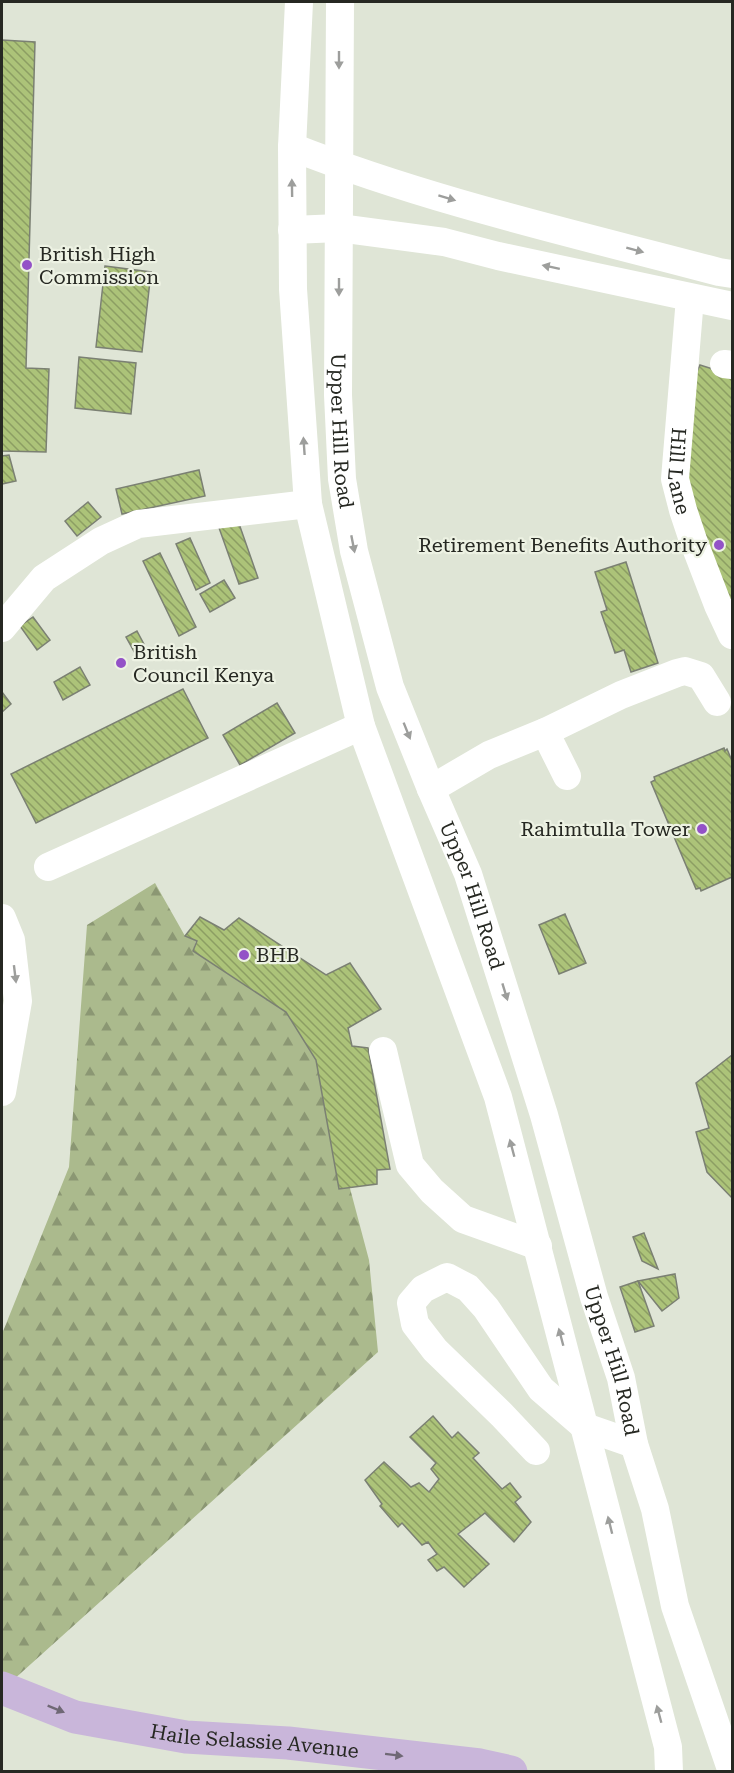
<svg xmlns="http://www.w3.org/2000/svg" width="734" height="1773" font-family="'Roboto Serif',serif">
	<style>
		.forest { fill: url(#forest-firs) }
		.building { fill: url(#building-back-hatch); stroke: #7b8073; stroke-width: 1.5 }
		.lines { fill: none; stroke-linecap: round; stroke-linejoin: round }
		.minor { stroke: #fff; stroke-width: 28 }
		.major { stroke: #c9b6da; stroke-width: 33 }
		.oneway { fill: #9d9e9c }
		.oneway2 { fill: #6f6875 }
		.poi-dot { fill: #9352c7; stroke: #edf2e3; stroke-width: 2 }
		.labels { text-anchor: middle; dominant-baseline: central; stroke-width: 4.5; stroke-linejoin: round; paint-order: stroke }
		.poi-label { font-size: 20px; fill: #262822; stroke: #edf2e3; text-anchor: start }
		.street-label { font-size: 20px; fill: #262822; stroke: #edf2e3 }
	</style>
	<defs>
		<pattern id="forest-firs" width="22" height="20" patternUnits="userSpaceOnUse" patternTransform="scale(1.5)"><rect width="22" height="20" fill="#abba8d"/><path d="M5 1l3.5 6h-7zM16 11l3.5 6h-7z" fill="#8b9773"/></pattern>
		<pattern id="building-back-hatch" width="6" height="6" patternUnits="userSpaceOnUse" patternTransform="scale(1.5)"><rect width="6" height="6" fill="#acc379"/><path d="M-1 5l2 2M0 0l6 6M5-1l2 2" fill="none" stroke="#8c9e63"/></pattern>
	</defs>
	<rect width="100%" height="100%" fill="#dfe5d6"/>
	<path class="forest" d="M 155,883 L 185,936 L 196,941 L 193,951 L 286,1012 L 316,1060 L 369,1260 L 378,1352 L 2,1690 L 2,1334 L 69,1167 L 87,925 Z"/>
	<g class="building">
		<path d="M 2,40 L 35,42 L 26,368 L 49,369 L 46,452 L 2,451 Z"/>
		<path d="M 105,266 L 151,272 L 142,352 L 96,347 Z"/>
		<path d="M 79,357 L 136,363 L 131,414 L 75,408 Z"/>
		<path d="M 700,365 L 732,375 L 732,629 L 685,476 L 684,400 Z"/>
		<path d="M 9,455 L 16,481 L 2,484 L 2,456 Z"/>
		<path d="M 199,470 L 205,496 L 122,514 L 116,489 Z"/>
		<path d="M 88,502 L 101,517 L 77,536 L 65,521 Z"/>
		<path d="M 237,518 L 258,578 L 239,584 L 218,525 Z"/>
		<path d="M 190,538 L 210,583 L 196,590 L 176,544 Z"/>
		<path d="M 160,553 L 196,627 L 179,636 L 143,561 Z"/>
		<path d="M 626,562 L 658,663 L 631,672 L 624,650 L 615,653 L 601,612 L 607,610 L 595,572 Z"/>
		<path d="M 224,580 L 235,598 L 210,612 L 200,594 Z"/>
		<path d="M 33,617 L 50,640 L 37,650 L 20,626 Z"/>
		<path d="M 137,631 L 147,650 L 136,655 L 126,637 Z"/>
		<path d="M 80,667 L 90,685 L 63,700 L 54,682 Z"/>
		<path d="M 183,689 L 208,738 L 36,823 L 11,774 Z"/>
		<path d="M 2,692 L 11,704 L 2,712 Z"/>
		<path d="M 277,703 L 295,733 L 240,765 L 223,735 Z"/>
		<path d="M 724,748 L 725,751 L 727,749 L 732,761 L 732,877 L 701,891 L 700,888 L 696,889 L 651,782 L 655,780 L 654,777 Z"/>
		<path d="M 565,914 L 586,963 L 559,974 L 539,925 Z"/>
		<path d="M 200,917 L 224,930 L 239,918 L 326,975 L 350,963 L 381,1009 L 348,1028 L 352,1046 L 368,1048 L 390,1169 L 377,1170 L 377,1184 L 339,1189 L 316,1060 L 286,1012 L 193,951 L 197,941 L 185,936 Z"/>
		<path d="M 732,1055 L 732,1198 L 707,1172 L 696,1132 L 709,1128 L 696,1083 Z"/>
		<path d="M 644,1233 L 658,1269 L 642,1261 L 633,1237 Z"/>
		<path d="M 675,1274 L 679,1298 L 662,1311 L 638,1281 Z"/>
		<path d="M 638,1281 L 654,1326 L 635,1332 L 620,1287 Z"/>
		<path d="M 433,1416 L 452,1438 L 458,1432 L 479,1453 L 473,1458 L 502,1489 L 510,1483 L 521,1497 L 515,1502 L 531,1522 L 514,1542 L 485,1513 L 458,1534 L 489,1564 L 464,1587 L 444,1567 L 437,1571 L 428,1560 L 437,1554 L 428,1542 L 422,1545 L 402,1523 L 398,1527 L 380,1506 L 382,1504 L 365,1480 L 384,1462 L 411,1487 L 419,1483 L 429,1492 L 439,1479 L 431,1469 L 436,1463 L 410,1437 Z"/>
	</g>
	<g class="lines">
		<g class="minor">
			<path d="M 299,2 L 292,147 L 293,289 L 308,504 L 361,726 L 498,1097 L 668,1747 L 669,1772"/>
			<path id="s1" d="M 340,2 L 338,395 L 342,479 L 354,551 L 390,687 L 431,789 L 468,874 L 544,1115 L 594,1297 L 621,1378 L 634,1444 L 655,1509 L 675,1606 L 732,1772"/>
			<path d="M 292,147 C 429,201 576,234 719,272 L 732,274"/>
			<path d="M 292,230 L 339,228 L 444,242 L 498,256 L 732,306"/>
			<path id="s2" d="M 690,298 L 675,479 L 683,510 L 693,540 L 718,605 L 732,635"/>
			<path d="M 724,364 L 732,365"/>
			<path d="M 2,628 L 44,578 L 101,541 L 138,524 L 308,504"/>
			<path d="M 545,732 L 621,695 L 677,673 L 685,671 L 701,676 L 717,702"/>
			<path d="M 431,789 L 489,755 L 545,732 L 567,776"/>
			<path d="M 48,867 L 361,726"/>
			<path d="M 2,918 L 11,940 L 18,1001 L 2,1092"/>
			<path d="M 383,1051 L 410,1165 L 432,1191 L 463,1219 L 538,1246"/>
			<path d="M 536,1451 L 502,1415 L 435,1350 L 415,1324 L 411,1303 L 423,1289 L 447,1277 L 468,1288 L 486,1308 L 541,1389 L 585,1427 L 634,1444"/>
		</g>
		<path class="major" id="s3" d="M 2,1688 L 75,1717 L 186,1737 L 288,1743 L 480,1765 L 511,1772"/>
	</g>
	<defs><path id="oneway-solid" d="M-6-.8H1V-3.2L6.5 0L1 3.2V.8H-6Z" transform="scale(1.5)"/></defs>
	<g class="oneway">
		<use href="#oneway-solid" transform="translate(339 60) rotate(90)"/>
		<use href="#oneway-solid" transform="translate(292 188) rotate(-91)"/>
		<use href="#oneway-solid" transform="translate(447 198) rotate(17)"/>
		<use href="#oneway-solid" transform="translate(635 250) rotate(15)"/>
		<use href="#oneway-solid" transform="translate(551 267) rotate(-168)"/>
		<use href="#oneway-solid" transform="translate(339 287) rotate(90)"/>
		<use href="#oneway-solid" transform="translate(304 446) rotate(-94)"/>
		<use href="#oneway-solid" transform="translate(353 544) rotate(79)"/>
		<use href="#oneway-solid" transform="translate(407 731) rotate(68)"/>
		<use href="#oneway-solid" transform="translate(15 974) rotate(83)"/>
		<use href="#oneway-solid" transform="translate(505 992) rotate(73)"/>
		<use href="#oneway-solid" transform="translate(512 1148) rotate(-105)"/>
		<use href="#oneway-solid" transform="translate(561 1337) rotate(-105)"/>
		<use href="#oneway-solid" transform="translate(610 1525) rotate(-104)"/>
		<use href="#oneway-solid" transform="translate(659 1714) rotate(-105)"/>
	</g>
	<g class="oneway2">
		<use href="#oneway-solid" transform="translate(56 1709) rotate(22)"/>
		<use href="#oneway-solid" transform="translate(394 1755) rotate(7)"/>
	</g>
	<g class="poi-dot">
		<circle cx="27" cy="265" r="6"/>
		<circle cx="719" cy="545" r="6"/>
		<circle cx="121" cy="663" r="6"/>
		<circle cx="702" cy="829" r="6"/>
		<circle cx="244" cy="955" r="6"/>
	</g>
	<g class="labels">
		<g class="poi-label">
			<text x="39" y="254">British High<tspan x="39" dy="23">Commission</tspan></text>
			<text x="707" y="545" text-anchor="end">Retirement Benefits Authority</text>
			<text x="133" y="652">British<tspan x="133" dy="23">Council Kenya</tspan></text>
			<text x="690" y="829" text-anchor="end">Rahimtulla Tower</text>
			<text x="256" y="955">BHB</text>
		</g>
		<g class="street-label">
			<text stroke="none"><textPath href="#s1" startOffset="429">Upper Hill Road</textPath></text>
			<text stroke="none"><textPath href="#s2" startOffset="174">Hill Lane</textPath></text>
			<text stroke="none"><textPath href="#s1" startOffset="915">Upper Hill Road</textPath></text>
			<text stroke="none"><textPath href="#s1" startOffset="1401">Upper Hill Road</textPath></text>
			<text stroke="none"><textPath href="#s3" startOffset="260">Haile Selassie Avenue</textPath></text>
		</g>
	</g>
	<rect width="734" height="1773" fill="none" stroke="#262822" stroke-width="6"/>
</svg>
